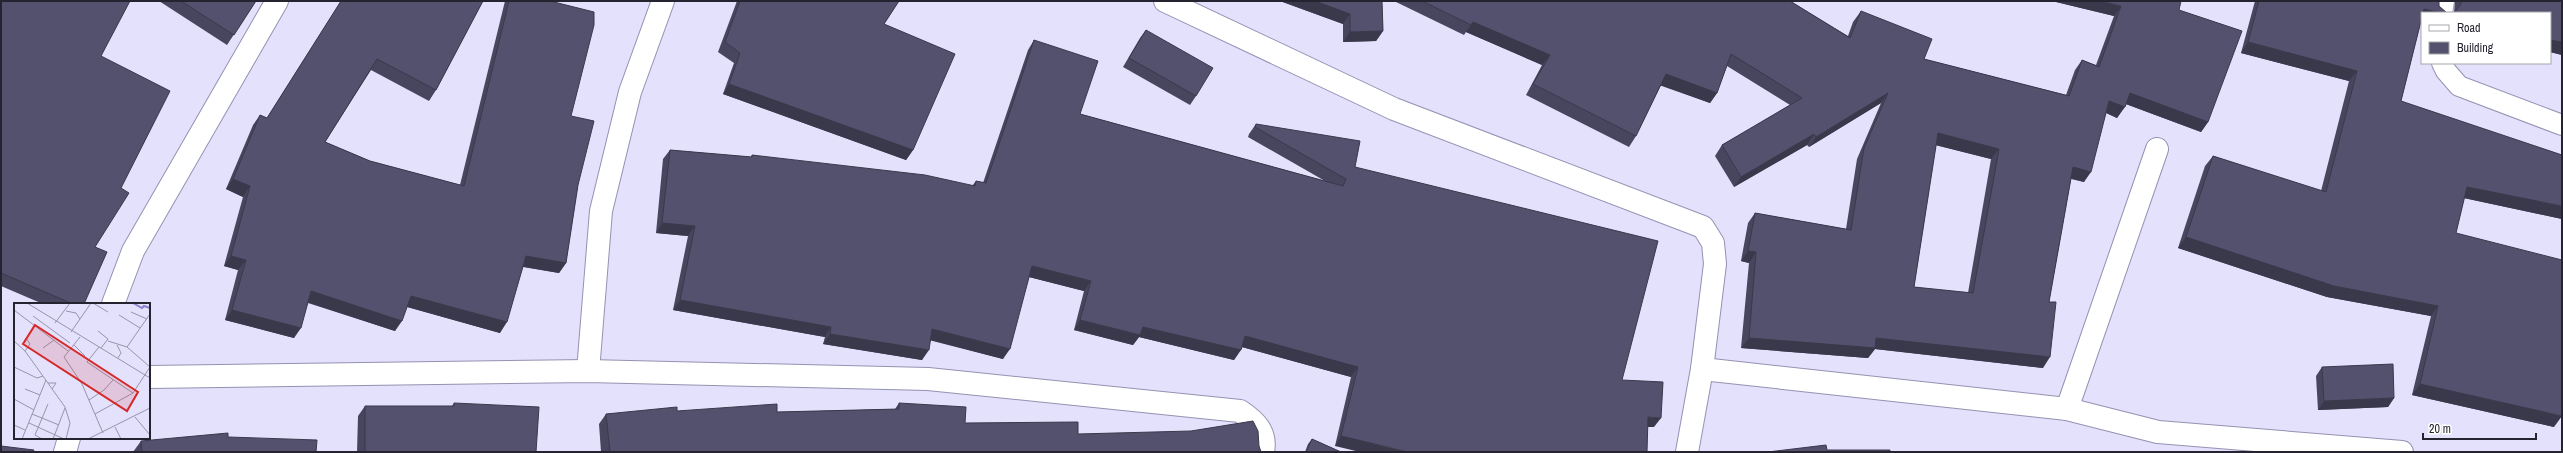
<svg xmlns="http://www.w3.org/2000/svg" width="2563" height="453" font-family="'Archivo Narrow',sans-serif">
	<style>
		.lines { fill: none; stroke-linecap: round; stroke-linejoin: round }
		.lane-casing { stroke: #9492b1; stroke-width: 22 }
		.street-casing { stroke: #9492b1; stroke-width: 24 }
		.lane { stroke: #fff; stroke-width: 20 }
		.street { stroke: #fff; stroke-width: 22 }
		.wall { fill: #47465e; fill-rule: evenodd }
		.shaded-wall { fill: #3a394c }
		.building { fill: #53516d; stroke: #3a394c; fill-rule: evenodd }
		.inset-river { fill: none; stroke: #8b82cb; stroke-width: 2 }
		.inset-road { fill: none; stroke: #9795aa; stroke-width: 1 }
		.view { fill: #d62828; fill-opacity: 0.15; stroke: #d62828; stroke-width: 2 }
		.inset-edge { fill: none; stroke: #24232f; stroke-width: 2 }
	</style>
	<rect width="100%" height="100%" fill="#e3e1fc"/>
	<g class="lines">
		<g class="lane-casing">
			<g id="lane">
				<path d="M 2442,13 L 2444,1"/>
				<path d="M 2442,63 L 2446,71 L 2459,86 L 2562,125"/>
			</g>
		</g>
		<g class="street-casing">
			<g id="street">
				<path d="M 1165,1 L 1394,109 L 1703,227 L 1713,243 L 1715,264 L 1702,369 L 1687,452"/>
				<path d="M 113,304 L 133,251 L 277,1"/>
				<path d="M 1702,369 L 2067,409 L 2158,432 L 2402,452"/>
				<path d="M 588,371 L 601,211 L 630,92 L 663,1"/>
				<path d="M 149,377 L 588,371 L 928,379 L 1240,411 C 1255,421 1267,432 1263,452"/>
				<path d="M 2067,409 L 2157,149"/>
				<path d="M 65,452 L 69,438"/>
			</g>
		</g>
		<use href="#lane" class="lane"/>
		<use href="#street" class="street"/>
	</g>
	<g class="wall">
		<path d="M 1,1 L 101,56 L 121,188 L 95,247 L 84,304 L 43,304 L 1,286 Z"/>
		<path d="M 159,1 L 256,1 L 227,45 Z"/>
		<path d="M 341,1 L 483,1 L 436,90 L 429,101 L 371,70 L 325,142 L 370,161 L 460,185 L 505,1 L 550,1 L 571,116 L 578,185 L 566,263 L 559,273 L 523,267 L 500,333 L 407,307 L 395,331 L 308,303 L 294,338 L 225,320 L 238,270 L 224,266 L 243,197 L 226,189 L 253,125 L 260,115 L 267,118 Z"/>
		<path d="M 737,1 L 899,1 L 884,24 L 913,150 L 906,160 L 723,94 L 734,63 L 718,52 Z"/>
		<path d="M 1280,1 L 1382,1 L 1383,31 L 1376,41 L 1343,42 L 1343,24 Z"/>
		<path d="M 1394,1 L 1790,1 L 1848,36 L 1853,22 L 1861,11 L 1924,59 L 2066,95 L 2075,70 L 2082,60 L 2096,65 L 2114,16 L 2052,1 L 2179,10 L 2208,122 L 2201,132 L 2126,104 L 2117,118 L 2106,113 L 2084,182 L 2071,179 L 2049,302 L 2043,368 L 1875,349 L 1868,358 L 1741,348 L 1749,263 L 1741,261 L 1748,223 L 1755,213 L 1846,229 L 1857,159 L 1881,103 L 1809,147 L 1807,145 L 1734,187 L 1715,156 L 1722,145 L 1790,105 L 1727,66 L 1717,93 L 1710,103 L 1661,85 L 1636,136 L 1629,147 L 1526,95 L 1542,65 L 1466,32 L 1464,35 ZM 1936,145 L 1991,159 L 1968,293 L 1914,287 Z"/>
		<path d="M 2255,1 L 2439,1 L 2422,13 L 2422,21 L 2421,21 L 2401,101 L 2562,219 L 2464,198 L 2456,233 L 2554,427 L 2412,395 L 2431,316 L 2327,297 L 2178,248 L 2205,166 L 2213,156 L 2321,191 L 2349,81 L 2241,53 Z"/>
		<path d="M 2455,1 L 2562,1 L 2562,55 L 2550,52 L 2550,13 L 2454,13 Z"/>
		<path d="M 1146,30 L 1196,96 L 1190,105 L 1123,67 L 1140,38 Z"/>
		<path d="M 1034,40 L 1080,114 L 1325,181 L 1248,137 L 1249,134 L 1256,124 L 1355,167 L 1622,380 L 1654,427 L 1648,427 L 1335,446 L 1351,377 L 1242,347 L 1234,360 L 1139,337 L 1133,345 L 1074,330 L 1084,291 L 1029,277 L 1003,359 L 931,340 L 922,360 L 823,344 L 825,337 L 673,310 L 688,236 L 656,233 L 663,159 L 670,150 L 751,157 L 752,155 L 972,186 L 976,181 L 983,183 L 1028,50 Z"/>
		<path d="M 2322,367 L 2394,398 L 2388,407 L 2318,410 L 2316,376 Z"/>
		<path d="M 454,403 L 536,452 L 357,452 L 358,416 L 365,406 L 452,406 Z"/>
		<path d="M 899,403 L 965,423 L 1078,434 L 1259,446 L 1261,452 L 601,452 L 599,424 L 606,414 L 677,411 L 777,412 L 895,409 Z"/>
		<path d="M 228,437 L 316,452 L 133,452 L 141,441 Z"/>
		<path d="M 1312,439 L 1341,452 L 1305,452 L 1308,444 Z"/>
	</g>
	<g class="shaded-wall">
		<path d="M 1280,1 L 1315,1 L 1350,14 L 1343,24 Z"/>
		<path d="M 2052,1 L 2101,1 L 2121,6 L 2114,16 Z"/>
		<path d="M 2424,9 L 2442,13 L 2422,13 L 2422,21 L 2417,19 Z"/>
		<path d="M 1473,22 L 1550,55 L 1542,65 L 1466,32 Z"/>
		<path d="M 1383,31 L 1376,41 L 1343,42 L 1350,32 Z"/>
		<path d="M 2550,40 L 2562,42 L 2562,55 L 2550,52 Z"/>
		<path d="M 2248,42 L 2357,71 L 2349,81 L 2241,53 Z"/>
		<path d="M 1666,74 L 1717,93 L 1710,103 L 1659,85 Z"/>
		<path d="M 729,84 L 913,150 L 906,160 L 723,94 Z"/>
		<path d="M 1888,93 L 1881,103 L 1809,147 L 1816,137 Z"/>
		<path d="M 2130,93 L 2208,122 L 2201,132 L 2123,103 Z"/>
		<path d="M 2109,101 L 2125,107 L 2117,118 L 2102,111 Z"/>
		<path d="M 1938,133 L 1999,149 L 1991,159 L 1931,144 Z"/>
		<path d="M 1814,134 L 1807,145 L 1734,187 L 1741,177 Z"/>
		<path d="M 2073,167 L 2091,172 L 2084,182 L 2066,177 Z"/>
		<path d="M 233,179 L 250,186 L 243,197 L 226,189 Z"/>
		<path d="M 2467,187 L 2562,206 L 2562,219 L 2459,197 Z"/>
		<path d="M 662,223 L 695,226 L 688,236 L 656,233 Z"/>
		<path d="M 2186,237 L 2438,306 L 2431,316 L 2327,297 L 2178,248 Z"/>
		<path d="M 1748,251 L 1756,252 L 1749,263 L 1741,261 Z"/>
		<path d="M 231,256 L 246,260 L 238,270 L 224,266 Z"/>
		<path d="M 526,256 L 566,263 L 559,273 L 519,266 Z"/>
		<path d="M 1032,266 L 1091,281 L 1084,291 L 1025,276 Z"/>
		<path d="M 311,291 L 402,321 L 395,331 L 304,301 Z"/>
		<path d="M 411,296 L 507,322 L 500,333 L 404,306 Z"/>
		<path d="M 680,300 L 831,327 L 825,337 L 673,310 Z"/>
		<path d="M 232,310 L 301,328 L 294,338 L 225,320 Z"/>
		<path d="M 1080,320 L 1143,327 L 1241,350 L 1234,360 L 1139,337 L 1133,345 L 1074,330 Z"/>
		<path d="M 932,329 L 1010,349 L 1003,359 L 925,339 Z"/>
		<path d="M 830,334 L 929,350 L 922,360 L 823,344 Z"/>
		<path d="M 1245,336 L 1358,367 L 1351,377 L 1238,346 Z"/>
		<path d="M 1749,338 L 1876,338 L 2050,357 L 2043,368 L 1875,349 L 1868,358 L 1741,348 Z"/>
		<path d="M 2420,384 L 2562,416 L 2554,427 L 2412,395 Z"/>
		<path d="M 2394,398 L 2388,407 L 2318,410 L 2324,401 Z"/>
		<path d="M 1648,417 L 1661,418 L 1654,427 L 1642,427 Z"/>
		<path d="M 1341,436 L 1408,452 L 1360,452 L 1335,446 Z"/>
	</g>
	<g class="building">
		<path d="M 1,1 L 130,1 L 101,56 L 170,91 L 121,188 L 129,193 L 95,247 L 107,252 L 84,304 L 73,304 L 1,273 Z"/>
		<path d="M 181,1 L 256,1 L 234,35 Z"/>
		<path d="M 341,1 L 483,1 L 436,90 L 377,59 L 325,142 L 370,161 L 464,186 L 509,1 L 550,1 L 594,12 L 594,25 L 571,116 L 594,121 L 578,185 L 566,263 L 526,256 L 507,322 L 411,296 L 402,321 L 311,291 L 301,328 L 232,310 L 246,260 L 231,256 L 250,186 L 233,179 L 260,115 L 267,118 Z"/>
		<path d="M 740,1 L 899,1 L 884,24 L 955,54 L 913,150 L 729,84 L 740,53 L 725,42 Z"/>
		<path d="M 1315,1 L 1382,1 L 1383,31 L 1350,32 L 1350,14 Z"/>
		<path d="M 1422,1 L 1790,1 L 1850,38 L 1861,11 L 1932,39 L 1924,59 L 2069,96 L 2082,60 L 2099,67 L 2121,6 L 2101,1 L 2181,1 L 2179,10 L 2242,31 L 2208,122 L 2130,93 L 2125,107 L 2109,101 L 2091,172 L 2073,167 L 2049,302 L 2056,302 L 2050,357 L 1876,338 L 1875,348 L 1749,338 L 1756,252 L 1748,251 L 1755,213 L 1851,230 L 1864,148 L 1888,93 L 1816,137 L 1814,134 L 1741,177 L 1722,145 L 1802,98 L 1731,54 L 1717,93 L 1666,74 L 1636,136 L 1533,84 L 1550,55 L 1473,22 L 1471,25 ZM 1938,133 L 1999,149 L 1973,293 L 1914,287 Z"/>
		<path d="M 2259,1 L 2439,1 L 2439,6 L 2447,13 L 2442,13 L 2424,9 L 2423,13 L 2422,13 L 2422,17 L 2401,101 L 2562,155 L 2562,206 L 2467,187 L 2456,233 L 2562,260 L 2562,416 L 2420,384 L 2438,306 L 2334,286 L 2186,237 L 2213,156 L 2326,192 L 2357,71 L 2248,42 Z"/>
		<path d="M 2461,1 L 2562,1 L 2562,42 L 2550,40 L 2550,13 L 2453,13 L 2454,13 L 2461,4 Z"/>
		<path d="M 1146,30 L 1213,68 L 1196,96 L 1129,58 Z"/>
		<path d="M 1034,40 L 1098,61 L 1080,114 L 1343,186 L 1346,179 L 1255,127 L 1256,124 L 1360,141 L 1355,167 L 1658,241 L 1622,380 L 1663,382 L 1661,418 L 1648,417 L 1647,452 L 1408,452 L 1341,436 L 1358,367 L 1245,336 L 1241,350 L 1143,327 L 1140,335 L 1080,320 L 1091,281 L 1032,266 L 1010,349 L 932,329 L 929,350 L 830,334 L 831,327 L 680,300 L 695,226 L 662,223 L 670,150 L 752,157 L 752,155 L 925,175 L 975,186 L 976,181 L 986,183 Z"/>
		<path d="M 2393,364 L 2394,398 L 2324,401 L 2322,367 Z"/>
		<path d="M 454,403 L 539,407 L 536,452 L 365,452 L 365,406 L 454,406 Z"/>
		<path d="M 899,403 L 966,407 L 965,423 L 1078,422 L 1078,434 L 1191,431 L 1253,421 L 1258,431 L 1259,446 L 1261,452 L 610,452 L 606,414 L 677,407 L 677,411 L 777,404 L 777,412 L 899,409 Z"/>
		<path d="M 228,433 L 228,437 L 317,440 L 316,452 L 142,452 L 141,441 Z"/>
		<path d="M 1312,439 L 1341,452 L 1306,452 Z"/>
		<path d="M 1826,445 L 1827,450 L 1890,450 L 1890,452 L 1768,452 Z"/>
		<path d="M 1,446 L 34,450 L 33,452 L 1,452 Z"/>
	</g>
	<g transform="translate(14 303)">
		<rect width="136" height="136" fill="#e3e1fc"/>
		<path class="inset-river" d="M 119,0 L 128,5 L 130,3 L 136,5"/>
		<path class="inset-road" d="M 13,0 L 136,75M 79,0 L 94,9M 0,7 L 54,48M 52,8 L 62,10 L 66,16M 117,9 L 133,16M 105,12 L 126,25M 19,13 L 56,40M 41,20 L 56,0M 84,28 L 94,36 L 87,45M 57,29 L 77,0M 66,34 L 50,54 L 68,81 L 89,130M 0,38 L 11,48 L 51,104 L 56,120 L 52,136M 60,42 L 71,53M 103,42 L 107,50 L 104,55M 85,44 L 73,59 L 119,90M 113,44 L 136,11M 29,45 L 40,37M 11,48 L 16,41 L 12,35M 0,64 L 23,75 L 29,73M 34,80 L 42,80 L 38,86M 11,86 L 26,92M 0,96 L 20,107M 75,97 L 90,87 L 99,77M 18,111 L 45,122M 81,111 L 119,90 L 136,64 L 113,44 L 94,38M 121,114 L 136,132M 15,120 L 50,136M 0,122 L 11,127M 101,124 L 107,136M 8,136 L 32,77M 28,136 L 21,132 L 34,101M 39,136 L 51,105M 74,136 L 136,105"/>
		<path class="view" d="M 21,22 L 124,89 L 113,108 L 9,41 Z"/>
		<rect width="136" height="136" class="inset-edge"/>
	</g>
	<rect width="2563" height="453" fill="none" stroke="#24232f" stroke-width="4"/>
	<rect x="2421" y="12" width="130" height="52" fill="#ffffff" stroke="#a7a7ac"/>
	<rect x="2429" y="25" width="20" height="6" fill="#ffffff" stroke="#a7a7ac"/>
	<text x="2457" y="32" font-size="12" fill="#24232f">Road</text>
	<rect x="2429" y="42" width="20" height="12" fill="#53516d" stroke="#a7a7ac"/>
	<text x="2457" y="52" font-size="12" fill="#24232f">Building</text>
	<path d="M2423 433v6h113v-6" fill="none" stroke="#24232f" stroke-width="2"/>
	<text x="2429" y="433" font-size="12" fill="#24232f" stroke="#ffffff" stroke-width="3" paint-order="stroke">20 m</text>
</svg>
